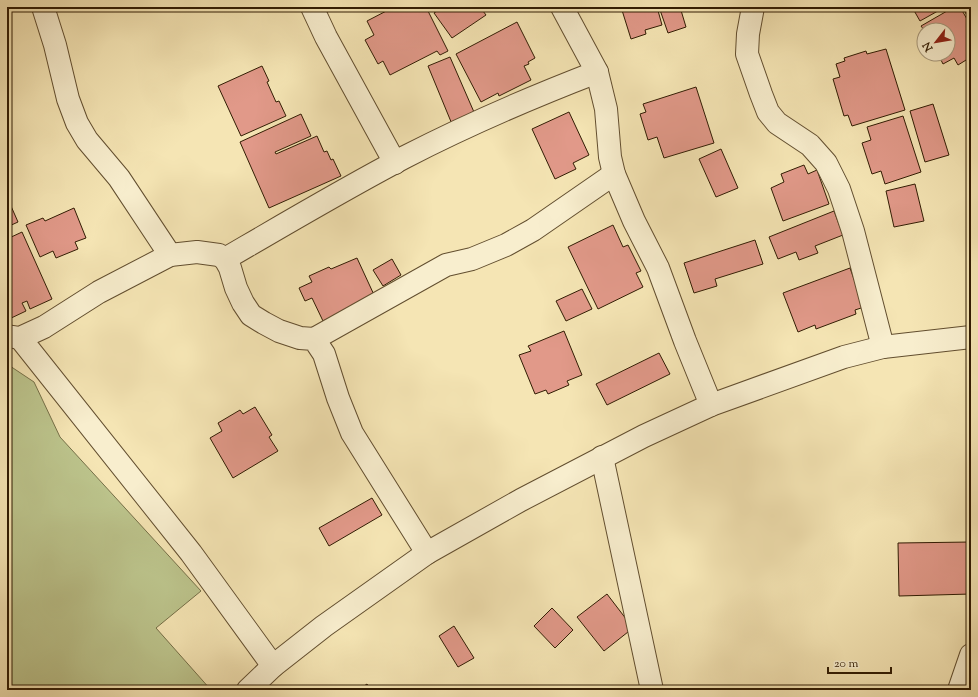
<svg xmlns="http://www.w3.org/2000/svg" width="978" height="697" font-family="'Sorts Mill Goudy',serif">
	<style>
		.green { fill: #bcc48c; stroke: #767048 }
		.building { fill: #e19989; stroke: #311c03 }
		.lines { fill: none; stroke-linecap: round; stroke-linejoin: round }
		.minor-casing { stroke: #624e2f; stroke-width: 24 }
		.minor { stroke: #f8eece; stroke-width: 22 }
	</style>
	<rect width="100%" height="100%" fill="#f5e5b4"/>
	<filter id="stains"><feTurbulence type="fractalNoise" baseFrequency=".005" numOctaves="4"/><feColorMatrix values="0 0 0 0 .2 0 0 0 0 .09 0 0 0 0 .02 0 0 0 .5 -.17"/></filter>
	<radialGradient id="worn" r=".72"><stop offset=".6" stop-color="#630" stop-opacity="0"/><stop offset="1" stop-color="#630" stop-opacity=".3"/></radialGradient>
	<path class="green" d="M 7,364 L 34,382 L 60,437 L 201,591 L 156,628 L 211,690 L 92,690 L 88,685 L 83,690 L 7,690 Z"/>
	<g class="building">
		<path d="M 394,7 L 426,7 L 448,51 L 440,55 L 437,51 L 390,75 L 383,61 L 378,64 L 365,40 L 374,35 L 367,21 Z"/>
		<path d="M 439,7 L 480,7 L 486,15 L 452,38 L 434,13 L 440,9 Z"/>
		<path d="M 621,7 L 657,7 L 662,25 L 645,30 L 646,34 L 631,39 Z"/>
		<path d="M 659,7 L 680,7 L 686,27 L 668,33 Z"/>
		<path d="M 912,7 L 945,7 L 920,21 Z"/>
		<path d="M 954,7 L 960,7 L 971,26 L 971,57 L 958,65 L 954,58 L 943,64 L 938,54 L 948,54 L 948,30 L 924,30 L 921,26 Z"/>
		<path d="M 962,7 L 971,7 L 971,22 Z"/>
		<path d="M 517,22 L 535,58 L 528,62 L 529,64 L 524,66 L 531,80 L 499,96 L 498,93 L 481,102 L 456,54 Z"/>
		<path d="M 886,49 L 905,110 L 852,126 L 848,115 L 844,116 L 833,79 L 840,77 L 836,64 L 845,61 L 844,58 L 866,51 L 867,54 Z"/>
		<path d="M 450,57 L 477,119 L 454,129 L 428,66 Z"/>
		<path d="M 262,66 L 269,81 L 267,82 L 276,102 L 279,101 L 286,116 L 241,136 L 218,86 Z"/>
		<path d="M 696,87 L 714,143 L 664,158 L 657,137 L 648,140 L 640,114 L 646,112 L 643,104 Z"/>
		<path d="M 933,104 L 949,155 L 925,162 L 910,111 Z"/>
		<path d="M 569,112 L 589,155 L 573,163 L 576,169 L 555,179 L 532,129 Z"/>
		<path d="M 301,114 L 311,136 L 275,152 L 276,154 L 317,136 L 324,152 L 327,151 L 331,160 L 333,159 L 341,176 L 269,208 L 240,142 Z"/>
		<path d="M 903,116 L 921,172 L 885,184 L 881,171 L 872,174 L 862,143 L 871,140 L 867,127 Z"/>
		<path d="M 721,149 L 738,188 L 716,197 L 699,159 Z"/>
		<path d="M 804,165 L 808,174 L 817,170 L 829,204 L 783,221 L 771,188 L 784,182 L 781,174 Z"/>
		<path d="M 915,184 L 924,221 L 894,227 L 886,191 Z"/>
		<path d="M 7,197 L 18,222 L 7,227 Z"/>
		<path d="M 74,208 L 86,238 L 75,242 L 78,249 L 56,258 L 53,251 L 40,257 L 26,225 L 43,218 L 45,221 Z"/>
		<path d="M 834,211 L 843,235 L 815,246 L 818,253 L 799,260 L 796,252 L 778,259 L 769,237 Z"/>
		<path d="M 613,225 L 623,247 L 628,245 L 641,271 L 636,273 L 643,287 L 598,309 L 568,247 Z"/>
		<path d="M 22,232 L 52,299 L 30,309 L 27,301 L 22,303 L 26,311 L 7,320 L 7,239 Z"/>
		<path d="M 755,240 L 763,264 L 715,279 L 717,286 L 694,293 L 684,263 Z"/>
		<path d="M 357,258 L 375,297 L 323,321 L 312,298 L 305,301 L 299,288 L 312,282 L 309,276 L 329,267 L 331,269 Z"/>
		<path d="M 392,259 L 401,275 L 383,286 L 373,270 Z"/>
		<path d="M 850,268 L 864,307 L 855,310 L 856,314 L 816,329 L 815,325 L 798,332 L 783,293 Z"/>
		<path d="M 582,289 L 592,309 L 566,321 L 556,301 Z"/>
		<path d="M 564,331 L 582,375 L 567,381 L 569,385 L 548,394 L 546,390 L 535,394 L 519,355 L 531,351 L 528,346 Z"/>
		<path d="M 659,353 L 670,374 L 607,405 L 596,384 Z"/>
		<path d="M 255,407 L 272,435 L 269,437 L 278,451 L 233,478 L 210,438 L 222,431 L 218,423 L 240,410 L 243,414 Z"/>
		<path d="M 372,498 L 382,515 L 329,546 L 319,528 Z"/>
		<path d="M 971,542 L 971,594 L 899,596 L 898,543 Z"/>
		<path d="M 607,594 L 633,628 L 604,651 L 577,617 Z"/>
		<path d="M 552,608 L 573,630 L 555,648 L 534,626 Z"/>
		<path d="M 454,626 L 474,658 L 458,667 L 439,636 Z"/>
		<path d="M 367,684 L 371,690 L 358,690 Z"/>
		<path d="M 402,686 L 404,690 L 395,690 Z"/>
	</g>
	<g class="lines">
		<g class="minor-casing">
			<g id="minor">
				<path d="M 43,7 L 55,45 L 68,99 L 77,123 L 87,140 L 119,178 L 170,255"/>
				<path d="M 312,7 L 326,37 L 395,163"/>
				<path d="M 562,7 L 597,72 L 606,109 L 610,157 L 614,174 L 634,221 L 658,268 L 685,341 L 711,405"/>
				<path d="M 753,7 L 748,34 L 747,54 L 761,94 L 768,112 L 777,123 L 810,145 L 826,163 L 839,189 L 853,231 L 883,347"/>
				<path d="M 225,259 C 285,224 344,189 405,157 C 467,125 532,97 597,72"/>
				<path d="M 7,336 L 20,338 L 44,327 L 99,292 L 170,255 L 197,252 L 219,255 L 225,259 L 230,268 L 236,288 L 243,303 L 251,315 L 264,323 L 279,331 L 300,338 L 314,339 L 324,354 L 338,398 L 352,433 L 427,553"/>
				<path d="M 20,338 L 191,553 L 273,666"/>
				<path d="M 314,339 L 446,265 L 472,259 L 506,245 L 533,230 L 614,174"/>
				<path d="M 602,457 L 652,690"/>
				<path d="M 248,690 L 273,666 L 324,626 L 427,553 L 521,500 L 644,436 L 711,405 L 844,357 L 883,347 L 971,337"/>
				<path d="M 959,690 L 971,655"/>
			</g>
		</g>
		<use href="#minor" class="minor"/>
	</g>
	<rect width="978" height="697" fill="none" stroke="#f5e5b4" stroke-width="24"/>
	<rect x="8" y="8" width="962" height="681" fill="none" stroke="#311c03" stroke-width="2"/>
	<rect x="12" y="12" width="954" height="673" fill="none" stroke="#311c03"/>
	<g transform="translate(936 42) rotate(239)"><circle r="19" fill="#f8eece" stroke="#a89a7d"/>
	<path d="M0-3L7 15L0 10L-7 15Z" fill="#8f2418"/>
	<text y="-6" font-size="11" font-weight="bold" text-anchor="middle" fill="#311c03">N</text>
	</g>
	<path d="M828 667v6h63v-6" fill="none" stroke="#311c03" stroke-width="2"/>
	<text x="834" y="667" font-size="12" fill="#311c03" stroke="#f8eece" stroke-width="3" paint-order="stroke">20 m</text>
	<rect width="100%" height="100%" filter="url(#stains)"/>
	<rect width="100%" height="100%" fill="url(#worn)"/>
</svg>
